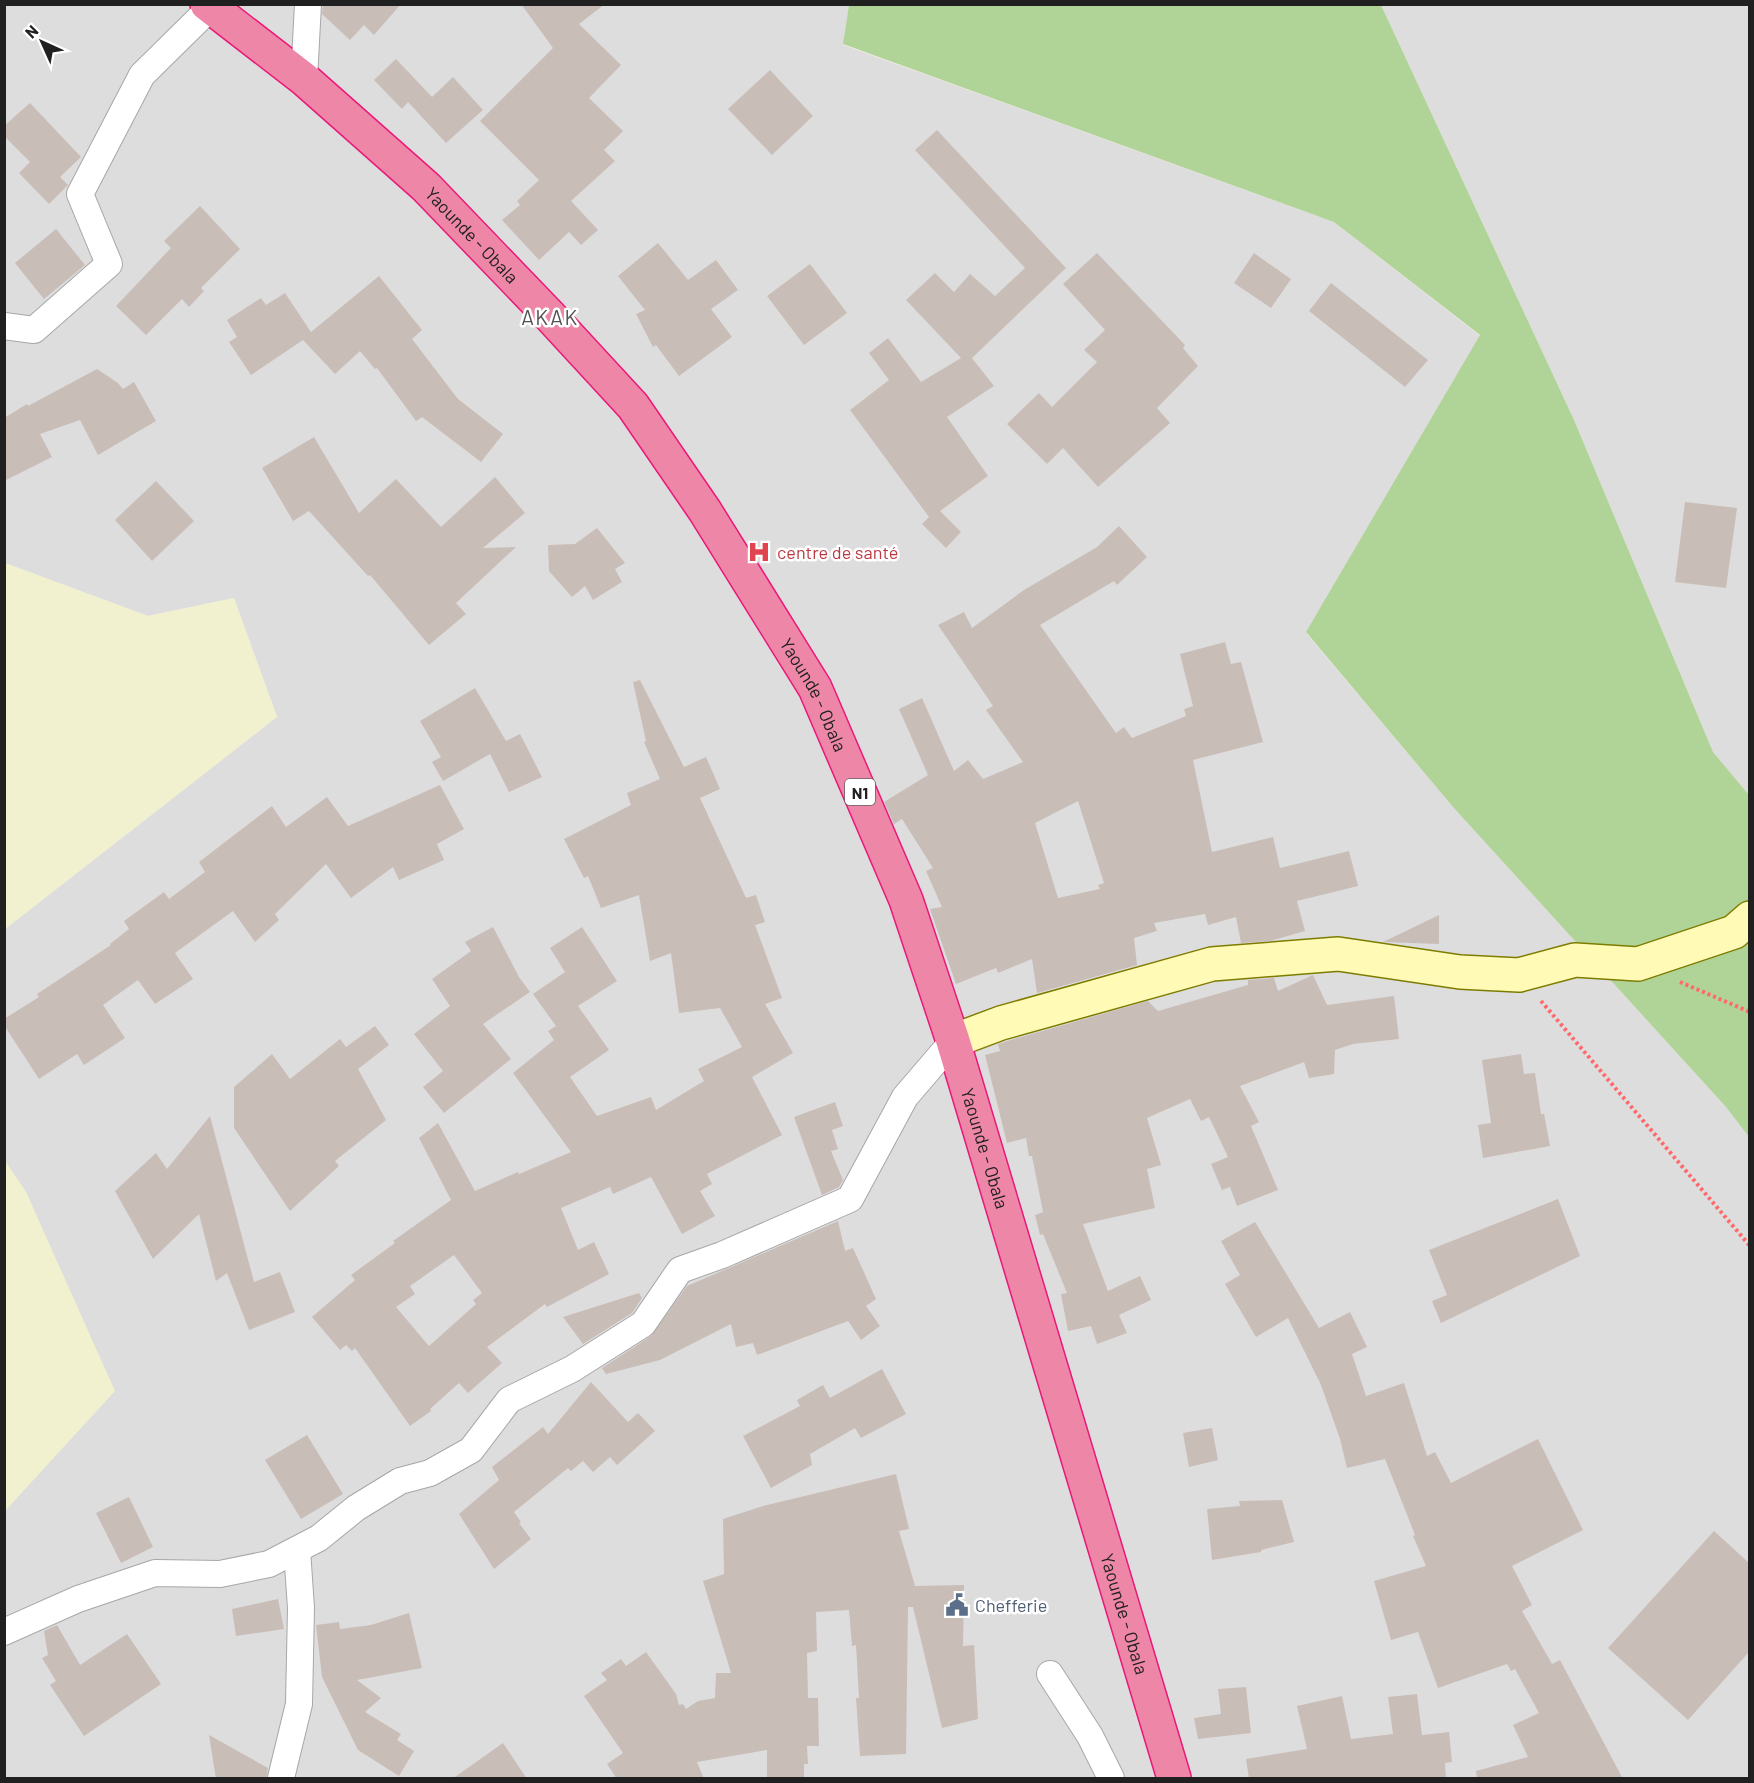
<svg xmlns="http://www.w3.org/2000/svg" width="1754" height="1783" font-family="Barlow,sans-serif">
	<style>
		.residential { fill: #dedddd }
		.farmland { fill: #f1f0cf }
		.forest { fill: #b0d497 }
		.building { fill: #c9bdb8; fill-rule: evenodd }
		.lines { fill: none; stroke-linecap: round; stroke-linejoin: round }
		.street-casing { stroke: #a7a7a7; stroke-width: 28 }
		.secondary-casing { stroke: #7e7c00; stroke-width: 36 }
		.highway-casing { stroke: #ea1879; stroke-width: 36 }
		.path { stroke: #ff696b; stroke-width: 4; stroke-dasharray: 3 3; stroke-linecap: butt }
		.street { stroke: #fff; stroke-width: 26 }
		.secondary { stroke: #fffab6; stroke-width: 33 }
		.highway { stroke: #ee87a7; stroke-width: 33 }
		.labels { text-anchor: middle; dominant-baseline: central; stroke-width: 5; stroke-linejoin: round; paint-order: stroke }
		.shield { fill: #fff; stroke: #636363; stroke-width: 1.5 }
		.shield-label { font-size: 16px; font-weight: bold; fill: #202020 }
		.street-label { font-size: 18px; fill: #202020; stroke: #fff }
		.health-label { font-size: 18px; fill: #be3a42; stroke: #fff; text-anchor: start }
		.service-label { font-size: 18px; fill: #4e5e75; stroke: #fff; text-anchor: start }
		.quarter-label { font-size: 21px; letter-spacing: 1.5px; fill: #535353; stroke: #fff }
	</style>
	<rect width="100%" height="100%" fill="#f1ece5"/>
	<g class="residential">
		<path d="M 5,5 L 849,5 L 843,45 L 1334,222 L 1480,336 L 1306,633 L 1453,807 L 1726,1107 L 1749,1137 L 1749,1778 L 5,1778 L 4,1511 L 114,1391 L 26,1192 L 5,1161 L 5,929 L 277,717 L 234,598 L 148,616 L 5,563 Z"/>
		<path d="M 1381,5 L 1749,5 L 1749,795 L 1713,752 L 1574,420 Z"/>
	</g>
	<g class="farmland">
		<path d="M 5,563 L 148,616 L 234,598 L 277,717 L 5,929 Z"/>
		<path d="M 5,1161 L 26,1192 L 115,1391 L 5,1511 Z"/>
	</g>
	<path class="forest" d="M 849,5 L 1381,5 L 1574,420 L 1713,752 L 1749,795 L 1749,1137 L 1726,1107 L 1453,807 L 1306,632 L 1480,335 L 1334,222 L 843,44 Z"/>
	<g class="building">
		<path d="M 323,4 L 401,4 L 374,35 L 364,25 L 350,40 L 322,14 Z"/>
		<path d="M 521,4 L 605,4 L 579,24 L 621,65 L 589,98 L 623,131 L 604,150 L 615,161 L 571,201 L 598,230 L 581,245 L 569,232 L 539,260 L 502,220 L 520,205 L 517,201 L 539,180 L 480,121 L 553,48 Z"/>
		<path d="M 396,59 L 432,97 L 453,77 L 483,110 L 446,143 L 408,102 L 402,109 L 374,80 Z"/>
		<path d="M 770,70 L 813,116 L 772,155 L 728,109 Z"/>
		<path d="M 30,103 L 81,157 L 60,177 L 68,185 L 49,204 L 19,173 L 30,162 L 4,136 L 4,126 Z"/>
		<path d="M 937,130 L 1066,268 L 972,358 L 994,386 L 947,417 L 988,476 L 940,511 L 961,532 L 946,548 L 922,524 L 929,517 L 850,410 L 889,380 L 869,353 L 888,338 L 921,382 L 961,358 L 906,300 L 935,273 L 954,292 L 970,274 L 995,296 L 1025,268 L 915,150 Z"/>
		<path d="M 200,206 L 240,249 L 201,288 L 204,291 L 189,307 L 182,299 L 146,335 L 116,306 L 171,248 L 164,241 Z"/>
		<path d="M 56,229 L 85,265 L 44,299 L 15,263 Z"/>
		<path d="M 658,243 L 688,280 L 716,260 L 738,290 L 711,309 L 732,337 L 679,376 L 656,345 L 653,347 L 636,314 L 645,310 L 618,276 Z"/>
		<path d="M 1097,253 L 1185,345 L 1183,348 L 1198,366 L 1157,408 L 1170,423 L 1098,487 L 1063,448 L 1047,464 L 1007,424 L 1039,393 L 1052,407 L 1097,362 L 1084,350 L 1105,330 L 1063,284 Z"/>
		<path d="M 1254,253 L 1291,279 L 1271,308 L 1234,283 Z"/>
		<path d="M 810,264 L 847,313 L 804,345 L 767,296 Z"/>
		<path d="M 379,276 L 422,330 L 412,339 L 458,399 L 503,434 L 481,462 L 422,417 L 416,421 L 377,368 L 375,369 L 360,351 L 335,374 L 303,340 L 251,375 L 229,342 L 237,337 L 227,320 L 261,298 L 266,305 L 285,293 L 311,332 Z"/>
		<path d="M 1331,283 L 1428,360 L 1405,387 L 1309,311 Z"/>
		<path d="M 97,369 L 118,383 L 123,389 L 134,382 L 156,421 L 98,455 L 80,420 L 40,434 L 52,457 L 4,481 L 4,418 L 27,404 L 28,406 Z"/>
		<path d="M 314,437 L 359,513 L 396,479 L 441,527 L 495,477 L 525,513 L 483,548 L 516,547 L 456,603 L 466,614 L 429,645 L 370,575 L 368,576 L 309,511 L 293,521 L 262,468 Z"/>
		<path d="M 156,481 L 194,521 L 152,561 L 115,520 Z"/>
		<path d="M 1685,502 L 1737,508 L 1726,588 L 1675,582 Z"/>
		<path d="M 1119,526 L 1147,557 L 1117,585 L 1114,581 L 1040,625 L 1116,733 L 1124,727 L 1132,738 L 1186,716 L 1184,709 L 1193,706 L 1180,654 L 1225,642 L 1231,664 L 1241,662 L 1263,742 L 1193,760 L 1212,852 L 1273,837 L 1280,868 L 1349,851 L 1358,886 L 1297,901 L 1305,931 L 1270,941 L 1241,943 L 1236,917 L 1208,925 L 1205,914 L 1154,923 L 1157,931 L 1134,938 L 1137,965 L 1037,993 L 1032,959 L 998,973 L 996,968 L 956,984 L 930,909 L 942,907 L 926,871 L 933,868 L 902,819 L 894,824 L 884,802 L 928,775 L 899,709 L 922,698 L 954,771 L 968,760 L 983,779 L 1023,762 L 986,710 L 993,706 L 938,625 L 964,612 L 972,628 L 1024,590 L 1097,547 ZM 1078,801 L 1104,883 L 1098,885 L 1100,889 L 1058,898 L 1035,823 Z"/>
		<path d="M 597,528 L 625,563 L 615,569 L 622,582 L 593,600 L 585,586 L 572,597 L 549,571 L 548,545 L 575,544 Z"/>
		<path d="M 640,680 L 684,767 L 706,757 L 720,789 L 700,798 L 746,898 L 756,895 L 765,922 L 755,925 L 782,998 L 765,1004 L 793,1053 L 752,1077 L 782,1135 L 707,1174 L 712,1184 L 700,1191 L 715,1216 L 682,1234 L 651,1177 L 613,1194 L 610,1187 L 561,1208 L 578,1250 L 594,1242 L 609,1274 L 547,1307 L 545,1304 L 487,1347 L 502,1363 L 468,1393 L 459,1383 L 430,1409 L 431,1411 L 410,1426 L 355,1348 L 352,1351 L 346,1345 L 340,1350 L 312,1317 L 355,1280 L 351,1275 L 395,1243 L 393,1241 L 451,1200 L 419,1138 L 438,1123 L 475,1191 L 518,1172 L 519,1174 L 571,1152 L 513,1073 L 554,1040 L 548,1031 L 556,1026 L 533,994 L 565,972 L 550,948 L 582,927 L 617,981 L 578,1006 L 609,1050 L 570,1077 L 597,1116 L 651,1097 L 656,1110 L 704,1081 L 698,1069 L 742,1047 L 720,1008 L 679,1013 L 671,953 L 650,961 L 639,895 L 601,908 L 588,876 L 584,878 L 564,839 L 631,805 L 627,793 L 660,779 L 644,742 L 646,741 L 633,682 ZM 454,1255 L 482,1293 L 473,1300 L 476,1304 L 429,1346 L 396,1307 L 415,1294 L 410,1286 Z"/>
		<path d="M 475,688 L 506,741 L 520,734 L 542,777 L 509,792 L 490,754 L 443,781 L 432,762 L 441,757 L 420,721 Z"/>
		<path d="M 440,785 L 464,829 L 437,844 L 444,860 L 399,880 L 393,867 L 351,898 L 326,864 L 275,914 L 279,920 L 255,942 L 233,911 L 175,953 L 193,979 L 155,1004 L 138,980 L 103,1005 L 125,1038 L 84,1065 L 77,1054 L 39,1079 L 4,1025 L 4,1019 L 39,997 L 37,994 L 111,945 L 110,944 L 129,929 L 124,921 L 164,892 L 169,899 L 205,872 L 199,862 L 272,806 L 286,827 L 327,797 L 348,826 Z"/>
		<path d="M 1439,915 L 1439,944 L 1383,942 Z"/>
		<path d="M 493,927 L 519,977 L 530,992 L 483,1024 L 511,1059 L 444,1113 L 423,1087 L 443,1071 L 414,1034 L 450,1006 L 432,979 L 471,951 L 465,942 Z"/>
		<path d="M 1313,975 L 1327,1005 L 1394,996 L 1399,1039 L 1353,1044 L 1335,1050 L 1334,1074 L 1309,1078 L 1304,1062 L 1240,1086 L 1259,1122 L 1251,1126 L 1278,1190 L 1237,1206 L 1230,1187 L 1222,1190 L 1211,1164 L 1228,1157 L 1209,1117 L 1201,1121 L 1190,1099 L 1147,1118 L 1161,1165 L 1147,1169 L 1155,1208 L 1083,1224 L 1108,1291 L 1140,1276 L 1151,1300 L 1119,1315 L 1127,1333 L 1097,1344 L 1091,1326 L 1068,1331 L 1061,1294 L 1067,1293 L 1043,1234 L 1040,1235 L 1035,1215 L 1043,1212 L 1032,1156 L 1029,1156 L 1026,1138 L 1007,1143 L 985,1055 L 1000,1051 L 998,1044 L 1007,1041 L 1148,1001 L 1158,1011 L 1248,985 L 1248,980 L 1274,978 L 1278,991 Z"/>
		<path d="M 375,1026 L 389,1045 L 358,1069 L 386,1120 L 335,1161 L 339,1166 L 290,1211 L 234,1128 L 234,1087 L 272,1054 L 290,1079 L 340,1039 L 346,1047 Z"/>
		<path d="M 1521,1054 L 1524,1074 L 1535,1073 L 1541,1114 L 1544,1114 L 1550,1146 L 1483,1158 L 1478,1125 L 1491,1123 L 1482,1060 Z"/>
		<path d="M 835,1102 L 843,1126 L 832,1130 L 838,1149 L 831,1151 L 843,1180 L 839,1187 L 822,1195 L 794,1117 Z"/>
		<path d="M 210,1116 L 254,1282 L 280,1272 L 295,1312 L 249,1330 L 227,1273 L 216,1281 L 199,1214 L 153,1259 L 115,1191 L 156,1153 L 167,1169 Z"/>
		<path d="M 1558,1199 L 1580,1256 L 1441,1323 L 1432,1301 L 1447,1295 L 1429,1250 Z"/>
		<path d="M 838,1221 L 845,1251 L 853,1248 L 876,1299 L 866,1306 L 880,1326 L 861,1340 L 848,1321 L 757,1355 L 753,1343 L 736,1347 L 731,1324 L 660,1360 L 606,1374 L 602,1368 L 651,1336 L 687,1286 Z"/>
		<path d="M 1255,1222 L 1319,1328 L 1350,1312 L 1367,1347 L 1352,1354 L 1366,1396 L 1404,1383 L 1427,1456 L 1435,1452 L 1451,1483 L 1538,1439 L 1583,1530 L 1512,1566 L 1532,1605 L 1522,1611 L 1552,1664 L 1560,1660 L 1623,1779 L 1477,1779 L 1476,1771 L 1528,1757 L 1513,1725 L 1539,1713 L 1515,1669 L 1511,1671 L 1507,1664 L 1438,1688 L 1418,1632 L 1391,1640 L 1374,1581 L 1426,1566 L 1413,1536 L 1415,1535 L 1385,1459 L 1347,1468 L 1340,1439 L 1321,1385 L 1288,1318 L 1256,1337 L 1225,1284 L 1240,1275 L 1221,1241 Z"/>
		<path d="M 639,1293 L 642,1298 L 632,1313 L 583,1344 L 563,1317 Z"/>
		<path d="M 882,1369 L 906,1414 L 861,1438 L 855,1428 L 810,1454 L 812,1465 L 771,1488 L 743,1436 L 800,1406 L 797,1400 L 823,1385 L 830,1398 Z"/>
		<path d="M 591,1382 L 628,1422 L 638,1413 L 655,1431 L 617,1465 L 610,1457 L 593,1472 L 583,1461 L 571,1471 L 568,1468 L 514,1512 L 521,1522 L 519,1523 L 531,1539 L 494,1569 L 459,1514 L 499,1480 L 492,1467 L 543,1427 L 548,1434 Z"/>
		<path d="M 1212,1428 L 1218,1460 L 1189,1467 L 1183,1433 Z"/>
		<path d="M 307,1435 L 343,1494 L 301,1519 L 265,1460 Z"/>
		<path d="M 896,1474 L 909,1529 L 899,1531 L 915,1586 L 964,1585 L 963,1646 L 974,1645 L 978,1719 L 942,1728 L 913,1607 L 908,1607 L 906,1754 L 860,1756 L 856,1698 L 859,1698 L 856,1645 L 852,1646 L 849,1610 L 816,1612 L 817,1651 L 807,1653 L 808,1698 L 818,1698 L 819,1746 L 807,1746 L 808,1764 L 804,1764 L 804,1779 L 767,1779 L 767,1750 L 697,1762 L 704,1779 L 617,1779 L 607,1764 L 623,1753 L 584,1696 L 607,1680 L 601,1673 L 621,1659 L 626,1666 L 646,1652 L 676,1694 L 679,1705 L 683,1704 L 686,1709 L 698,1701 L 715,1698 L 716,1673 L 731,1673 L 703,1581 L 724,1574 L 723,1519 L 763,1506 Z"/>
		<path d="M 129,1497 L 153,1547 L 121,1563 L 96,1513 Z"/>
		<path d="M 1282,1500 L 1294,1542 L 1261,1550 L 1261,1552 L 1212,1560 L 1207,1509 L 1240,1506 L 1239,1501 Z"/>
		<path d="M 1714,1531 L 1749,1563 L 1749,1652 L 1688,1720 L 1608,1648 Z"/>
		<path d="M 278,1599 L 284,1629 L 236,1636 L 232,1609 Z"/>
		<path d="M 409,1613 L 422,1668 L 357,1680 L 381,1698 L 365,1712 L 401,1734 L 397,1740 L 414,1751 L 399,1776 L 358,1750 L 322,1677 L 316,1625 L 339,1622 L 340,1629 L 371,1625 Z"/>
		<path d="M 57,1625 L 80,1665 L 127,1634 L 161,1684 L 84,1736 L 50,1685 L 56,1681 L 42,1658 L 48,1655 L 44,1631 Z"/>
		<path d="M 1246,1687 L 1251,1733 L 1198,1739 L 1194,1718 L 1221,1714 L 1218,1689 Z"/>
		<path d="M 1417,1694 L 1422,1735 L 1449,1732 L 1452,1762 L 1445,1763 L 1446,1779 L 1249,1779 L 1246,1759 L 1307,1749 L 1297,1706 L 1342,1696 L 1351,1739 L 1393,1734 L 1388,1697 Z"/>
		<path d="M 209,1735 L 268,1768 L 266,1779 L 216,1779 Z"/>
		<path d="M 503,1743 L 527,1779 L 452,1779 Z"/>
	</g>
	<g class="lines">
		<g class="street-casing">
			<g id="street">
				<path d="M 304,79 L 308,4"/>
				<path d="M 4,326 L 34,330 L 109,264 L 80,194 L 142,75 L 211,7"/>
				<path d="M 4,1632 L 78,1599 L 155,1573 L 220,1574 L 269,1564 L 319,1538 L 356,1508 L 400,1481 L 430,1473 L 471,1450 L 509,1400 L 572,1369 L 643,1324 L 680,1270 L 722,1255 L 850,1199 L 905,1097 L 953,1041"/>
				<path d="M 1050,1674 L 1090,1736 L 1111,1778"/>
				<path d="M 281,1778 L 299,1704 L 301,1608 L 297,1550"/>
			</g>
		</g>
		<g class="secondary-casing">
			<path id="secondary" d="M 953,1041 L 1001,1023 L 1212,964 L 1338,954 L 1460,972 L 1519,975 L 1575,960 L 1638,964 L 1734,932 L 1750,918"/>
		</g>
		<g class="highway-casing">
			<g id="highway">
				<path id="s1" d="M 207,4 L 304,79 L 426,187 L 550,316 L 633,406 L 705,511 L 815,688 L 906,900 L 953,1041 L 1174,1778"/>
			</g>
		</g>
		<g class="path">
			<path d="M 1680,982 L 1750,1012"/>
			<path d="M 1541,1001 L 1750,1246"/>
		</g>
		<use href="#street" class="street"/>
		<use href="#secondary" class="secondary"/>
		<use href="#highway" class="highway"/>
	</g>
	<defs>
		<g id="hospital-bare" transform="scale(1.8)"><path d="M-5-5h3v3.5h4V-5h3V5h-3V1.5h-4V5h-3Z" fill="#e0444e" stroke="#fff" stroke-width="2.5" paint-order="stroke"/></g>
		<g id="civic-bare" transform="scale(1.8)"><path d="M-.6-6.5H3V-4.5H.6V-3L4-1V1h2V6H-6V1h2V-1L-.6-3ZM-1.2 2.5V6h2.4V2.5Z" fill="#5c6f8a" stroke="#fff" stroke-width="2.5" paint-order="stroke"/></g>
	</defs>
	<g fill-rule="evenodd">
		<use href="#hospital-bare" x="759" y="552"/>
		<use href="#civic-bare" x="957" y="1605"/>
	</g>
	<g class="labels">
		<rect class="shield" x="845" y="779" width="30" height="26" rx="4.5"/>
		<g class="shield-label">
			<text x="860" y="792">N1</text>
		</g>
		<g class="street-label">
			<text stroke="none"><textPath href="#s1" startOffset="352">Yaounde - Obala</textPath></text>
			<text stroke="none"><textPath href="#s1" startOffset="928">Yaounde - Obala</textPath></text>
			<text stroke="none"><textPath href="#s1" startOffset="1414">Yaounde - Obala</textPath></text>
			<text stroke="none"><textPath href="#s1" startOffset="1900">Yaounde - Obala</textPath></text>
		</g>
		<g class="health-label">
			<text x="777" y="552">centre de santé</text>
		</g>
		<g class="service-label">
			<text x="975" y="1605">Chefferie</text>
		</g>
		<g class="quarter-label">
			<text x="550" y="316">AKAK</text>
		</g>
	</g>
	<rect width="1754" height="1783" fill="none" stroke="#202020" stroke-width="12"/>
	<g transform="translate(42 42) rotate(315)" stroke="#ffffff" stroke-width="4.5" paint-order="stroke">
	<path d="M0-4.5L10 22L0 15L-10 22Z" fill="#202020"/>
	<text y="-9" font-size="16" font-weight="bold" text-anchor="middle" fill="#202020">N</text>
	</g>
</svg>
